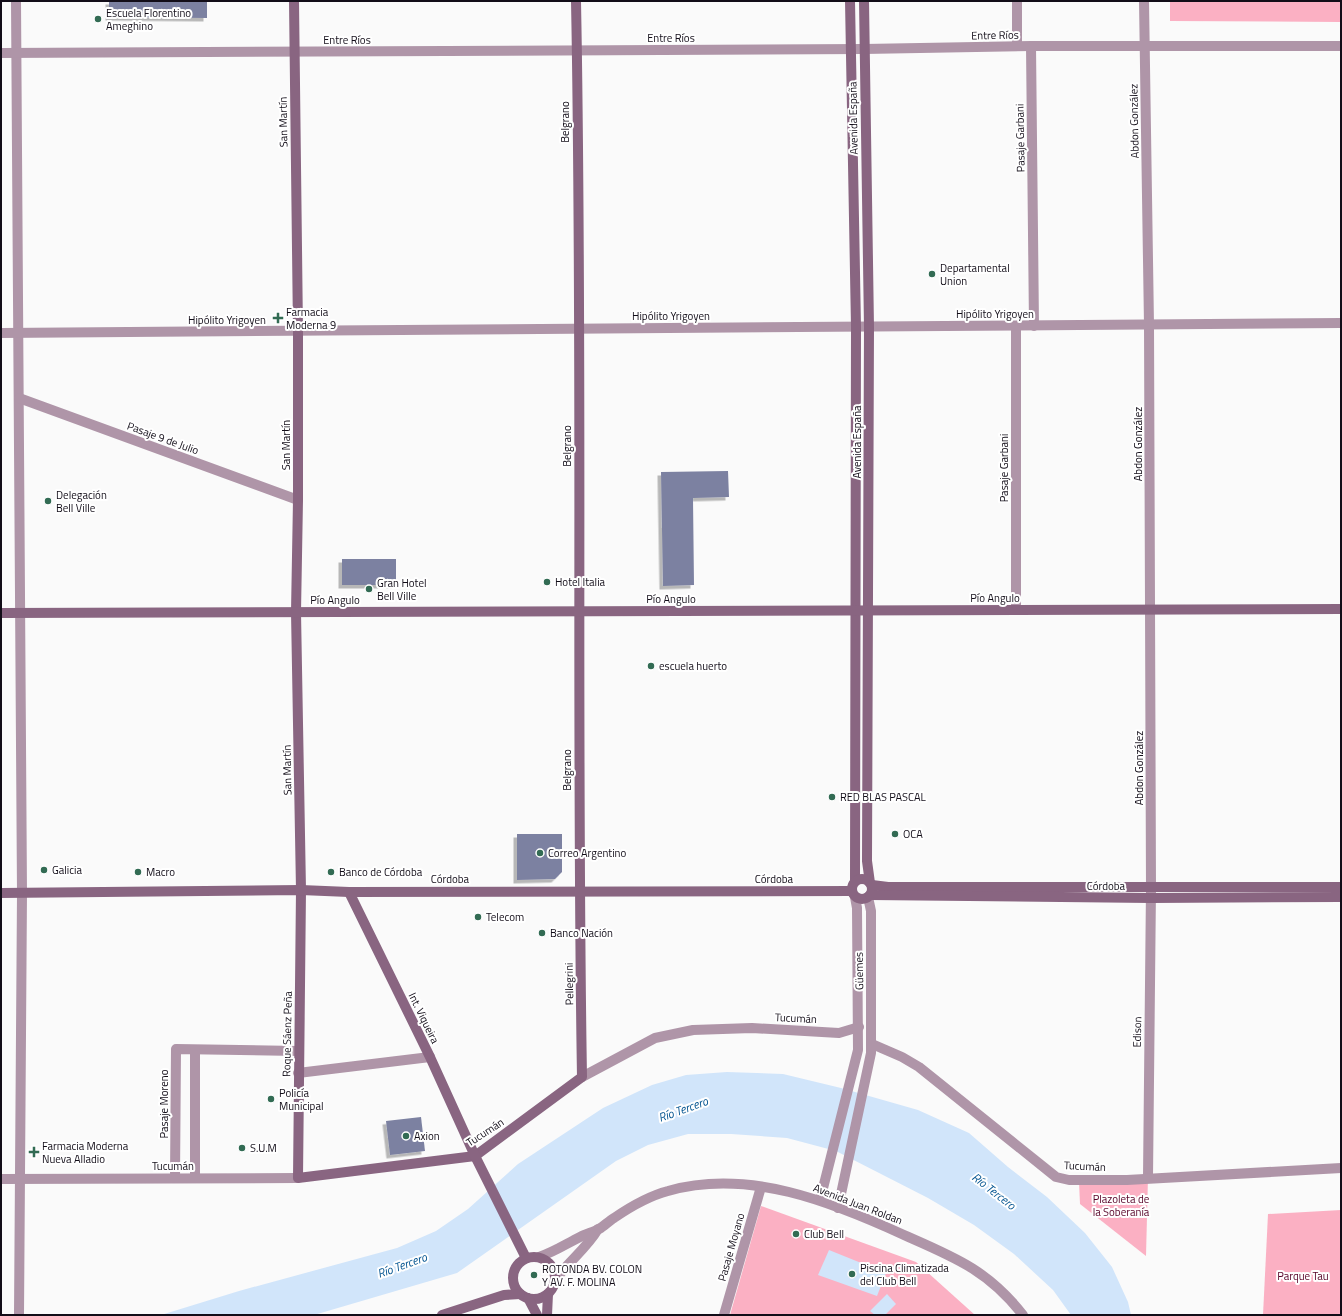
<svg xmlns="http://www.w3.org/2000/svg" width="1342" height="1316" font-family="'Titillium Web',sans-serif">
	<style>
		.green { fill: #fbb0c3 }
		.water { fill: #d1e5fa }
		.building { fill: #7c81a1; filter: url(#shadow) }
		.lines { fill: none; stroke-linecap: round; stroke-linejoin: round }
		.street { stroke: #af95a8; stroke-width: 10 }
		.secondary { stroke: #896581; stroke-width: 10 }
		.poi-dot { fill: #326b53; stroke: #fff; stroke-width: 1.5 }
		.labels { text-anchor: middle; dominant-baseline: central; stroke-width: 4; stroke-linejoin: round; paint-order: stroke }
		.poi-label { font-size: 11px; fill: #120d18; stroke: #fff; text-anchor: start }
		.street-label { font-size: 11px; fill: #120d18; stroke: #fff }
		.park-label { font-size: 11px; fill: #560026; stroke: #fff }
		.water-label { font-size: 12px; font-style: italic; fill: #035490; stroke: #fff }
	</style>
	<defs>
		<filter id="shadow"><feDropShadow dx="-3.5" dy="3.5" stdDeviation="0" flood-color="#0004"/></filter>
	</defs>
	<rect width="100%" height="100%" fill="#fafafa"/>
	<g class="green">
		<path d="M 1170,1 L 1341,1 L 1341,22 L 1170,21 Z"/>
		<path d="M 1148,1177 L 1146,1256 L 1080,1204 L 1079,1182 Z"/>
		<path d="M 761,1206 L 916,1262 L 975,1315 L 730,1315 Z"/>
		<path d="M 1341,1210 L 1341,1315 L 1263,1315 L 1268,1214 Z"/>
	</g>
	<g class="water">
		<path d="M 727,1072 L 783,1074 L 841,1088 L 918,1110 L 969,1133 L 1008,1167 L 1047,1197 L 1085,1233 L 1112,1267 L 1128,1302 L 1131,1315 L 1071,1315 L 1053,1290 L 1014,1254 L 974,1225 L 928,1198 L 836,1151 L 787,1138 L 731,1134 L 688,1134 L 648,1145 L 616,1161 L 457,1273 L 314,1315 L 161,1315 L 239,1291 L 397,1248 L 436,1231 L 468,1209 L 518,1164 L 603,1108 L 652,1085 L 686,1075 Z"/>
		<path d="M 829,1250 L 886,1273 L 877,1296 L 818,1275 Z"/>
		<path d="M 887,1294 L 896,1304 L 885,1315 L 875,1315 L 870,1311 Z"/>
	</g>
	<g class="building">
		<path d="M 109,1 L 207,1 L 207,18 L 109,17 Z"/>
		<path d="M 728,471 L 729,497 L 693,498 L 694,585 L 663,586 L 661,472 Z"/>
		<rect x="342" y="559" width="54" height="26"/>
		<path d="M 517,834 L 562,834 L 562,872 L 555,879 L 517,880 Z"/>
		<path d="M 421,1117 L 425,1151 L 390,1155 L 386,1121 Z"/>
	</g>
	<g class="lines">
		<g class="street">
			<path d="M 16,1 L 22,893 L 19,1315"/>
			<path d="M 1144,1 L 1149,325 L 1151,888 L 1148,1177"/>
			<path d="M 1017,46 L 1017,1"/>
			<path d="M 1031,46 L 1034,326"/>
			<path d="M 1,53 L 864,49 L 1031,46 L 1341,46"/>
			<path d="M 1016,326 L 1016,610"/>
			<path d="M 1,333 L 1341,323"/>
			<path d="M 19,398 L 298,500"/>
			<path d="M 872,1044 L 902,1057 L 919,1067 L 1056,1177 L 1069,1180 L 1127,1180 L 1341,1168"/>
			<path d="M 298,1073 L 430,1057"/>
			<path d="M 582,1077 L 655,1038 L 693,1030 L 752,1028 L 839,1033 L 859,1027"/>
			<path d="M 175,1178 L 176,1049 L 298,1051"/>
			<path d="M 195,1178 L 195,1050"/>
			<path d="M 1,1179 L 298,1178"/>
			<path d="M 820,1200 L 858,1050 L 857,908 L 855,897"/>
			<path d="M 838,1208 L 871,1053 L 871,911 L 868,897"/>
			<path d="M 539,1257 C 554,1252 566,1244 580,1237 C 586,1234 593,1232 599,1229 C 604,1226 609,1221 614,1218 C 630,1207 649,1196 668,1191 C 748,1168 832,1202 904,1235 C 954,1257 988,1270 1023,1315"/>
			<path d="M 556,1279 C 569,1261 587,1248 598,1229"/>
			<path d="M 724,1315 L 761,1187"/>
		</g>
		<g class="secondary">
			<path d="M 294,1 L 298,331 L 298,500 L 296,612 L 301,890 L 298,1178 L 475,1156 L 582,1077 C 576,719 583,360 576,1"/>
			<path d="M 850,1 L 856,327 L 855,881"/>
			<path d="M 864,1 L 869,327 L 867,861 L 870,883"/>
			<path d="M 1,613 L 1341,609"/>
			<circle cx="862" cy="889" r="10"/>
			<path d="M 872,885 L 888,887 L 1341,887"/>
			<path d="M 349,892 L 430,1057 L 475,1156 L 526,1258"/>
			<path d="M 1,893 L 301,890 L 349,892 L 852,891"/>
			<path d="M 870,895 L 1151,898 L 1341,897"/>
			<circle cx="534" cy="1278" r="21"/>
			<path d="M 528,1298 L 537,1315"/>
			<path d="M 442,1315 L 504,1295 L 520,1294"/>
			<path d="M 547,1315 L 548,1294"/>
		</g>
	</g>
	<g class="poi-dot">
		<circle cx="98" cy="19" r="4"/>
		<circle cx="932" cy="274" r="4"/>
		<path d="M276 312h4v4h4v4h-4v4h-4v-4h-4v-4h4z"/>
		<circle cx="48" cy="501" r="4"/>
		<circle cx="547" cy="582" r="4"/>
		<circle cx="369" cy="589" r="4"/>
		<circle cx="651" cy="666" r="4"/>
		<circle cx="832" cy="797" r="4"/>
		<circle cx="895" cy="834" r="4"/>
		<circle cx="540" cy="853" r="4"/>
		<circle cx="44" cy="870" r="4"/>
		<circle cx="138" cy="872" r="4"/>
		<circle cx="331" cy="872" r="4"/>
		<circle cx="478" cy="917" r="4"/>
		<circle cx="542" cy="933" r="4"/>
		<circle cx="271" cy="1099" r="4"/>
		<circle cx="406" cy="1136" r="4"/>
		<circle cx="242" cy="1148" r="4"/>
		<path d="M32 1146h4v4h4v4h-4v4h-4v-4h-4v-4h4z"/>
		<circle cx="796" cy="1234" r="4"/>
		<circle cx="852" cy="1274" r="4"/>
		<circle cx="534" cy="1275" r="4"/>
	</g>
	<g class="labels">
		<g class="poi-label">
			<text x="106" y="13">Escuela Florentino<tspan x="106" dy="13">Ameghino</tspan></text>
			<text x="940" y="268">Departamental<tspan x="940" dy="13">Union</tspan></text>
			<text x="286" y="312">Farmacia<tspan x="286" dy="13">Moderna 9</tspan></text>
			<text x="56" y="495">Delegación<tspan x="56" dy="13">Bell Ville</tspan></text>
			<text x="555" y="582">Hotel Italia</text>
			<text x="377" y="583">Gran Hotel<tspan x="377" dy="13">Bell Ville</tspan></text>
			<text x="659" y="666">escuela huerto</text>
			<text x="840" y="797">RED BLAS PASCAL</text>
			<text x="903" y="834">OCA</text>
			<text x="548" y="853">Correo Argentino</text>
			<text x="52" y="870">Galicia</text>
			<text x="146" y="872">Macro</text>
			<text x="339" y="872">Banco de Córdoba</text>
			<text x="486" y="917">Telecom</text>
			<text x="550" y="933">Banco Nación</text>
			<text x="279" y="1093">Policía<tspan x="279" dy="13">Municipal</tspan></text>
			<text x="414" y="1136">Axion</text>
			<text x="42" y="1146">Farmacia Moderna<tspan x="42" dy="13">Nueva Alladio</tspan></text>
			<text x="250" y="1148">S.U.M</text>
			<text x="804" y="1234">Club Bell</text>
			<text x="860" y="1268">Piscina Climatizada<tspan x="860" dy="13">del Club Bell</tspan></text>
			<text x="542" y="1269">ROTONDA BV. COLON<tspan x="542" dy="13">Y AV. F. MOLINA</tspan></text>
		</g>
		<g class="street-label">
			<text transform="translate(995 35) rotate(-1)">Entre Ríos</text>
			<text x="671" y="38">Entre Ríos</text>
			<text x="347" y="40">Entre Ríos</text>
			<text transform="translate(853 118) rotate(-91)">Avenida España</text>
			<text transform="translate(1134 121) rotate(-91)">Abdon González</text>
			<text transform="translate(283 122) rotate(-91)">San Martín</text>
			<text transform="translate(565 122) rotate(-90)">Belgrano</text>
			<text transform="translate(1020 138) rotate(-91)">Pasaje Garbani</text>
			<text x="995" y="314">Hipólito Yrigoyen</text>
			<text x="671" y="316">Hipólito Yrigoyen</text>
			<text x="227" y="320">Hipólito Yrigoyen</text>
			<text transform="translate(163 438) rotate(20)">Pasaje 9 de Julio</text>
			<text transform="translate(857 442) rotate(-90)">Avenida España</text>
			<text transform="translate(1138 444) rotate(-90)">Abdon González</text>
			<text transform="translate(286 445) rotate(-90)">San Martín</text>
			<text transform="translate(567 446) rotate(-90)">Belgrano</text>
			<text transform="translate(1004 468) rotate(-90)">Pasaje Garbani</text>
			<text x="995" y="598">Pío Angulo</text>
			<text x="671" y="599">Pío Angulo</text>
			<text x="335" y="600">Pío Angulo</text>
			<text transform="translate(1139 768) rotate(-90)">Abdon González</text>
			<text transform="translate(287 770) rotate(-91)">San Martín</text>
			<text transform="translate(567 770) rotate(-90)">Belgrano</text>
			<text x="450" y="879">Córdoba</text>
			<text x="774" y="879">Córdoba</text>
			<text x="1106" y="886">Córdoba</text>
			<text transform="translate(859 971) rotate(-91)">Güemes</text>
			<text transform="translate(569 984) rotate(-91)">Pellegrini</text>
			<text transform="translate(424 1018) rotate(64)">Int. Viqueira</text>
			<text transform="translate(796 1018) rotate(3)">Tucumán</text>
			<text transform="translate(1137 1032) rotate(-89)">Edison</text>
			<text transform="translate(287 1034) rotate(-89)">Roque Sáenz Peña</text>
			<text transform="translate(164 1104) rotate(-90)">Pasaje Moreno</text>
			<text transform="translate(485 1132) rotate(-33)">Tucumán</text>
			<text x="173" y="1166">Tucumán</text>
			<text transform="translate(1085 1166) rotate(3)">Tucumán</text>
			<text transform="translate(858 1204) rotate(21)">Avenida Juan Roldan</text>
			<text transform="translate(731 1247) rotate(-74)">Pasaje Moyano</text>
		</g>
		<g class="park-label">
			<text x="1121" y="1199">Plazoleta de<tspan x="1121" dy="13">la Soberanía</tspan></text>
			<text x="1303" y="1276">Parque Tau</text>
		</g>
		<g class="water-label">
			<text transform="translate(683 1109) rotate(-20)">Río Tercero</text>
			<text transform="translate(994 1191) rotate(38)">Río Tercero</text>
			<text transform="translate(402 1265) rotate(-20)">Río Tercero</text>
		</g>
	</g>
	<rect width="1342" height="1316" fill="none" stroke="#120d18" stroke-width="4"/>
</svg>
